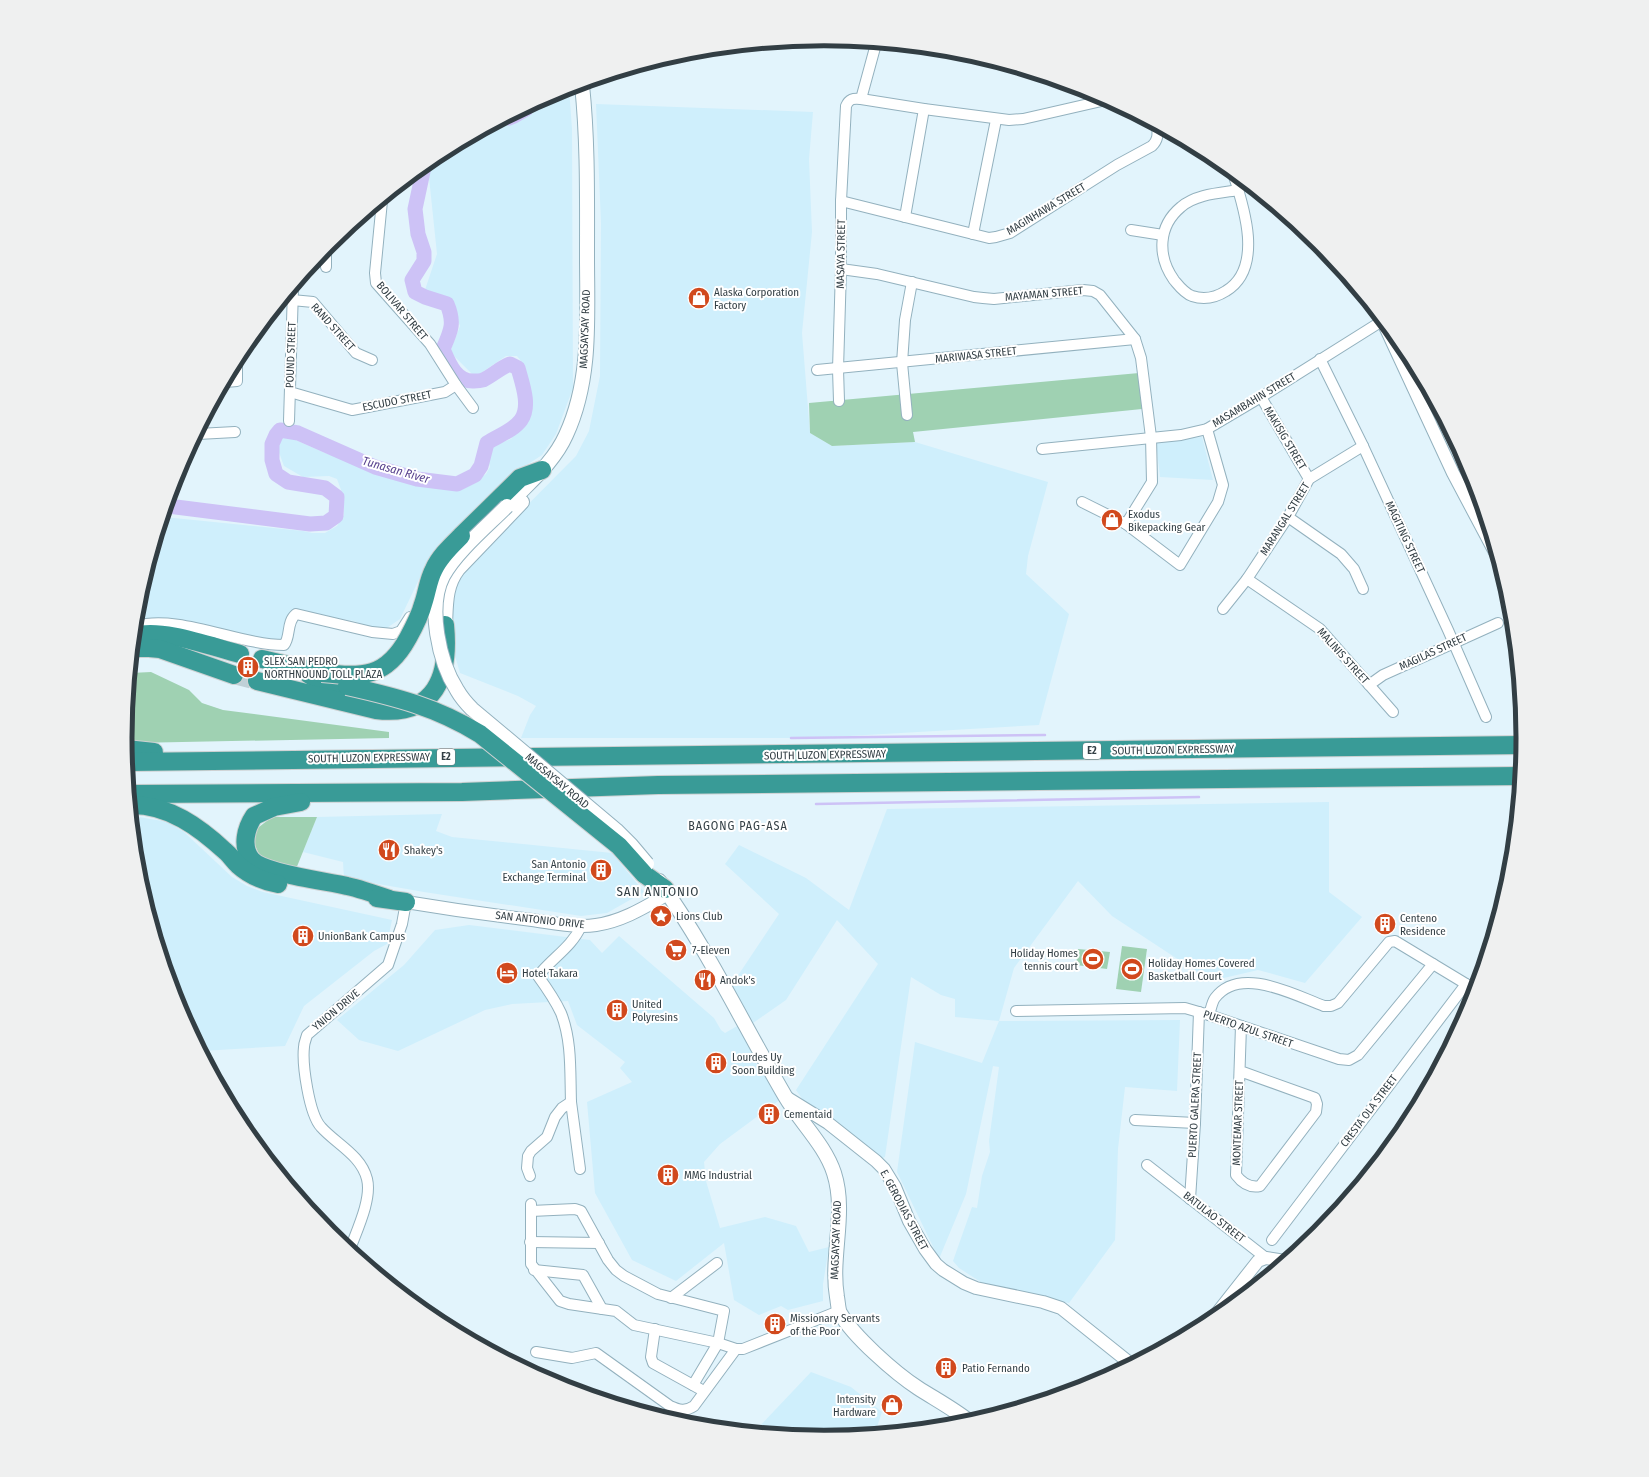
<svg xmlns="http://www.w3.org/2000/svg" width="1649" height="1477" font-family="'Fira Sans Condensed',sans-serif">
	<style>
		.built { fill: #cfeffc }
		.green { fill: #9fd1b2 }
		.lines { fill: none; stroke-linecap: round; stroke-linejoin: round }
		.stream { stroke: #cdc2f6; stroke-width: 2.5 }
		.river { stroke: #cdc2f6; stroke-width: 15 }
		.motorway-tunnel { stroke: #bfd0d7; stroke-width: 18; stroke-dasharray: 18 9; stroke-linecap: butt }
		.minor-casing { stroke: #93b1be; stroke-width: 12 }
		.tertiary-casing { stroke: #93b1be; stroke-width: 14 }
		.secondary-casing { stroke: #93b1be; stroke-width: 16 }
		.motorway-casing { stroke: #ced1d2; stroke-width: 20 }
		.minor { stroke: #fff; stroke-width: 10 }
		.tertiary { stroke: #fff; stroke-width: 12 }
		.secondary { stroke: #fff; stroke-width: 14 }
		.motorway { stroke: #399b97; stroke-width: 18 }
		.secondary-bridge-casing { stroke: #93b1be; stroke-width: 16; stroke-linecap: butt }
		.motorway-bridge-casing { stroke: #ced1d2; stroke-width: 20; stroke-linecap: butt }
		.secondary-bridge { stroke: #fff; stroke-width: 14 }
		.motorway-bridge { stroke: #399b97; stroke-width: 18 }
		.labels { text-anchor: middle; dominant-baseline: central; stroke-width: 4; stroke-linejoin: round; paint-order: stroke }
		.shield { fill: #fff; stroke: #70787c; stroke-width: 1 }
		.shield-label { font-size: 10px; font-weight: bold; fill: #323e44 }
		.street-label { font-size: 11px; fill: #323e44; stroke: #fff }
		.poi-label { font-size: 11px; fill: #323e44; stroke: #fff; text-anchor: start }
		.water-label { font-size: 12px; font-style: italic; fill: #57418d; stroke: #fff }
		.neighbourhood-label { font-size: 12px; letter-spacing: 1px; fill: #323e44; stroke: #fff }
		.quarter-label { font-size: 13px; letter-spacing: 1px; fill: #323e44; stroke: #fff }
		.rim { fill: none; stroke: #323e44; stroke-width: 5 }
	</style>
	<rect width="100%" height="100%" fill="#e2f4fc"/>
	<g class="built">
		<path d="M 569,88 L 572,129 L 573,388 L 556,434 L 542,455 L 507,478 L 439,544 L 424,569 L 400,619 L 381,632 L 354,621 L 291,611 L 283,642 L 137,620 L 138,602 L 164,517 L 303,531 L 312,533 L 325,533 L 337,526 L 344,515 L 344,498 L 337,479 L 329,476 L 303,477 L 284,466 L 277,447 L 278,439 L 282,434 L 325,453 L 342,457 L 362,469 L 395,479 L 450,490 L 478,480 L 486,474 L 490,467 L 487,456 L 492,446 L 511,439 L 527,420 L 529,386 L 525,366 L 517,356 L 506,356 L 475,377 L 450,352 L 460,326 L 450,300 L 425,290 L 437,254 L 428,168 L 436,157 L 538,110 L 538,102 L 557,92 Z"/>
		<path d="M 596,104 L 813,112 L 809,159 L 812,232 L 802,333 L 810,433 L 832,446 L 915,442 L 1048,482 L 1028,556 L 1026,574 L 1069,614 L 1039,725 L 814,738 L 521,738 L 530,715 L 536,706 L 518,696 L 460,673 L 451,642 L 448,604 L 458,575 L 576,456 L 589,431 L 600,376 L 601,223 Z"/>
		<path d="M 1202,437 L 1213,480 L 1160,477 L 1156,442 Z"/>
		<path d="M 1329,802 L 1329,892 L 1362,917 L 1305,983 L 1258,970 L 1211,981 L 1112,916 L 1078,881 L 1014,968 L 999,1021 L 1180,1020 L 1177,1091 L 1125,1087 L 1118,1149 L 1115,1240 L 1069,1303 L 987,1286 L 959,1268 L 953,1261 L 972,1207 L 977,1208 L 982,1176 L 990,1152 L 989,1141 L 999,1067 L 993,1066 L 966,1194 L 939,1259 L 897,1172 L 915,1042 L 982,1063 L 999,1021 L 955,1017 L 955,999 L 941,995 L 911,977 L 885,1157 L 880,1159 L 870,1148 L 805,1103 L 796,1090 L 878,964 L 837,920 L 786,1000 L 753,1023 L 728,979 L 739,974 L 779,914 L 725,864 L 739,845 L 806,878 L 849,910 L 887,809 Z"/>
		<path d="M 442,814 L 436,831 L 452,837 L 612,853 L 644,892 L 607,913 L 581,916 L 424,892 L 344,878 L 343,862 L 303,852 L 317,817 Z"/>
		<path d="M 133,816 L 168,822 L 184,832 L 232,877 L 247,886 L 263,892 L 392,920 L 387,944 L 374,951 L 304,1006 L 285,1046 L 202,1051 L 178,1006 L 138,875 Z"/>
		<path d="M 469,925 L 590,940 L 602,953 L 619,936 L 714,1018 L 721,1030 L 725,1033 L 739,1025 L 758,1067 L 781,1099 L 720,1144 L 704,1162 L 706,1181 L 720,1228 L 765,1217 L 796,1226 L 809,1252 L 829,1247 L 823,1284 L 823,1301 L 788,1310 L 781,1306 L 759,1315 L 734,1300 L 724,1243 L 676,1281 L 632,1260 L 595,1193 L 587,1102 L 632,1082 L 620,1068 L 625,1062 L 577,1025 L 568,1001 L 512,1004 L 485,1010 L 398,1051 L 359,1040 L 337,1020 L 404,965 L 435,930 Z"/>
		<path d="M 811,1372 L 851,1387 L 882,1412 L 875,1433 L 824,1438 L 755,1431 Z"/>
	</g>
	<g class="green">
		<path d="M 1139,373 L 1142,409 L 913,432 L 915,442 L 832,446 L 810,433 L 809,403 Z"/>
		<path d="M 151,672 L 189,690 L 202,703 L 223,710 L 389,732 L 389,738 L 133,743 L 125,740 L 125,738 L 131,673 Z"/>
		<path d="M 272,817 L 317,817 L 296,869 L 270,864 L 259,854 L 253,841 L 255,830 Z"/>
		<path d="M 1122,946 L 1147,949 L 1141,992 L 1116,989 Z"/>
		<path d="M 1078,949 L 1110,952 L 1107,969 L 1076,965 Z"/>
	</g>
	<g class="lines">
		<g class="stream">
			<path d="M 791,738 L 1045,735"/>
			<path d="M 816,804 L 1199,797"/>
		</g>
		<g class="river">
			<path d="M 509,118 L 514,116 L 526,109"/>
			<path d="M 168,506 L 310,524 L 326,523 L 336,516 L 337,497 L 325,488 L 288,482 L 276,474 L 272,460 L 272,444 L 276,435 L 280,430 L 298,433 L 375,467 L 417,479 L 457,484 L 475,475 L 481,466 L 487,443 C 497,436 513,431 521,420 C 531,406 522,383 518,368 L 510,364 C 500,368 493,375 483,380 C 480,381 477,381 474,381 C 456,382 449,363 443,349 C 451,331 455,323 447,304 L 425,297 L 415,292 L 412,280 L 424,261 L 424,252 L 418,234 L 415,209 L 424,167"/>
		</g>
		<path class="motorway-tunnel" d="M 234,675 L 257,681"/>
		<g class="minor-casing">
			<g id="minor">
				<path d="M 861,99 L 876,44"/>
				<path d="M 1233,173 C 1244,207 1264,268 1226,291 C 1215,298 1204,300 1192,296 C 1184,293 1179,286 1174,280 C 1157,256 1158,226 1181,207 C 1196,194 1220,193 1239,190"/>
				<path d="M 382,201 L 375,273 L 376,283 L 430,344 L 456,385 L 473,408"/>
				<path d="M 841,201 L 989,238 L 996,237 L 1010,233 L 1117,165 L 1152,146 C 1158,140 1158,135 1157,127"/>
				<path d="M 905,217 L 924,109"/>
				<path d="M 1131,230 L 1163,235"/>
				<path d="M 973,234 L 996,120"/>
				<path d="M 326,267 L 326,249"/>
				<path d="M 841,269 L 877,274 L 974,297 L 983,298 L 994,299 L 1083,290 L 1093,291 L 1100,295 L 1135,339 L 1141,358 L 1151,437 L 1152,482 L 1126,524 L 1180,565 L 1218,502 L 1223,485 L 1207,429"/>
				<path d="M 292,300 L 313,302 L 356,353 L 372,360"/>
				<path d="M 1320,359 L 1363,446 L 1448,630 L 1486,717"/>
				<path d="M 817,370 L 1135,339"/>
				<path d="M 226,382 L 237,381 L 237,361"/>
				<path d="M 290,392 L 352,410 L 445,392 L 456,385"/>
				<path d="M 1261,397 L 1309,479"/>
				<path d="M 839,401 L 838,369 L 841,269 L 841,201 L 846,106 C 849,99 853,98 861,99 L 924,109 L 1009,120 L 1023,119 L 1106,100"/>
				<path d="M 907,415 L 902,363 L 905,320 L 912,282"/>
				<path d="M 289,421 L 293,289"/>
				<path d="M 198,434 L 235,432"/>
				<path d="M 1042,449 L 1181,435 L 1207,429 L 1261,397 L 1382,321"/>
				<path d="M 1082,502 L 1126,524"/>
				<path d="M 1288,517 L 1341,554 L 1354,569 L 1363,589"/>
				<path d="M 1247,579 L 1320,629 L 1393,712"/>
				<path d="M 1223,609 L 1247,579 L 1288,517 L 1309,479 L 1363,446"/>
				<path d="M 136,626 C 179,614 239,645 284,645 C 291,637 286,622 296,614 L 372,632 L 393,634 L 401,631 L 410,617"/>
				<path d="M 1369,685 L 1383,675 L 1498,623"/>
				<path d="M 1016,1011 L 1185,1008 L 1209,1015 L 1339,1059 L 1349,1060 L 1358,1055 L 1433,964"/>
				<path d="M 1209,1015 C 1211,1009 1212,1002 1215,998 C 1240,965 1294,995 1324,1006 L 1331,1006 L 1338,1003 L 1389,942 L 1395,941 L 1476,990"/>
				<path d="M 1240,1071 L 1315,1098 L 1317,1104 L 1316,1112 L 1260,1186 C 1250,1188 1242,1183 1236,1175 L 1241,1026"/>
				<path d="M 571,1102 C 570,1072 572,1041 561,1013 C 555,1000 546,987 538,976 C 552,958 572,947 581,926"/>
				<path d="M 1135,1120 L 1195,1123"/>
				<path d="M 1147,1165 L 1266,1258"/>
				<path d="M 530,1176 L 527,1168 L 528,1156 L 531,1151 L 547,1137 L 555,1117 L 562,1108 L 571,1102 L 580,1169"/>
				<path d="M 1190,1199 L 1195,1123 L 1199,1012"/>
				<path d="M 531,1204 L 531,1264 L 560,1301 L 569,1304 L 616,1311 L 634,1325 L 718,1343 L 736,1349 L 743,1349 L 839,1311"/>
				<path d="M 531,1211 L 575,1209 L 581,1211 L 608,1260 L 616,1270 L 624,1276 L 658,1294 L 724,1311 L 718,1343 L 693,1385"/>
				<path d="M 1272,1240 L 1466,984"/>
				<path d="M 530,1242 L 599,1243"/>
				<path d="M 350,1249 C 357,1230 372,1199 367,1179 C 361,1155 336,1144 321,1127 C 309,1114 302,1064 304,1047 C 304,1043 306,1039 307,1035 L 388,965 L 402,924 L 406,902"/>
				<path d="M 534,1270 L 583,1275 L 602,1309"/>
				<path d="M 671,1298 L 717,1263"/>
				<path d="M 655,1329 L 651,1357 L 653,1363 L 700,1389"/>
				<path d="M 536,1352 L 572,1358 L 596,1353 L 670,1406 C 679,1410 685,1412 694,1406 L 736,1349"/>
			</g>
		</g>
		<g class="tertiary-casing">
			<g id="tertiary">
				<path d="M 1382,320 L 1453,473 L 1497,556"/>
				<path d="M 406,902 C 448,909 490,915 532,920 C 553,923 576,928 596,925 C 623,921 645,907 668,894"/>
				<path d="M 786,1097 L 828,1123 L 876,1161 L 884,1169 L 895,1187 L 909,1221 L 925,1249 L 936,1264 L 943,1270 L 964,1283 L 976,1288 L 1043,1302 L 1061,1308 L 1131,1364"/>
				<path d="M 1210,1322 L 1258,1261 L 1266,1258 L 1285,1261"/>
			</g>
		</g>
		<g class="secondary-casing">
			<g id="secondary">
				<path d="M 507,506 C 528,483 553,464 566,435 C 592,379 587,316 587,257 C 587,199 588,142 582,85"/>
				<path d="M 445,625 C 446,604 445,586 458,569 L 522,502"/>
				<path d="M 659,881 C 707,948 743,1024 785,1096 C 800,1122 825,1145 834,1173 C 847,1213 830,1256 837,1297 C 838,1302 838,1309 840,1313 C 853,1336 895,1373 918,1388 C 935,1399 954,1409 970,1422"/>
			</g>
		</g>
		<g class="motorway-casing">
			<g id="motorway">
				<path d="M 461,536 L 520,478 L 542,470"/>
				<path d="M 135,636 C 162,628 212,647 240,654"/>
				<path d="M 134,648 L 149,648 L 160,649 L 234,675"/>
				<path d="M 262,659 L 322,673"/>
				<path d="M 308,674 L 319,681 L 347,686"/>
				<path d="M 257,681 L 376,710 C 436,717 450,676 445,625"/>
				<path d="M 126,749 L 154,752"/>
				<path d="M 127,762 L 1523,745"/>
				<path d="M 130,794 L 462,792 L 658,785 L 1520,776"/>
				<path d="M 301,802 L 274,807 L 254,816 C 246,828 241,846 251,859 C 263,874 327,881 347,886 C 361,889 375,894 389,899"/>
				<path d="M 132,805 C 169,805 199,827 225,851 C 230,855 233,860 238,865 C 249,875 263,881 278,884"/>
				<path d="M 644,874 L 665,889"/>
				<path d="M 377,898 L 406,902"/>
			</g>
		</g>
		<use href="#minor" class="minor"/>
		<use href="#tertiary" class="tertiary"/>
		<use href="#secondary" class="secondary"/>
		<use href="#motorway" class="motorway"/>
		<g class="secondary-bridge-casing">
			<path id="secondary-bridge" d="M 507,506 C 487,526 456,552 443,576 C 427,607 439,662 457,690 C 461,697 466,703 472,709 L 616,830 L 631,845 L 647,864"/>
		</g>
		<g class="motorway-bridge-casing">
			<g id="motorway-bridge">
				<path d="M 322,673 C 363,677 386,678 408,638 C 414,627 420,616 423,604 C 427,593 428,580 434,569 C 440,556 451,546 461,536"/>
				<path d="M 347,686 C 396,697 436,707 480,734 L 619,846 L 644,874"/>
			</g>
		</g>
		<use href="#secondary-bridge" class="secondary-bridge"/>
		<use href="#motorway-bridge" class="motorway-bridge"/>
	</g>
	<defs>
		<g id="shop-disc" transform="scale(1.15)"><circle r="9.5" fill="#d1491d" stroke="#fff"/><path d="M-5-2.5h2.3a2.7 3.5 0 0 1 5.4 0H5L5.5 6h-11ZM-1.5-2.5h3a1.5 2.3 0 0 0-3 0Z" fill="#fff"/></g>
		<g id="building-disc" transform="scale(1.15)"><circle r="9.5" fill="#d1491d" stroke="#fff"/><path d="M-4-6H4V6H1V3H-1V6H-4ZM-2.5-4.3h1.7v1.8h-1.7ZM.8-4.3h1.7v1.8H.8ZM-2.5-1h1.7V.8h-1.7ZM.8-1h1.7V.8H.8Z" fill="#fff"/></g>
		<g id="restaurant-disc" transform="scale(1.15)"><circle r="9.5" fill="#d1491d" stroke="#fff"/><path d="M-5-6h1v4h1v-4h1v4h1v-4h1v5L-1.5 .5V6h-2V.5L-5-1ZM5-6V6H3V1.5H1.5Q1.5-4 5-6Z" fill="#fff"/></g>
		<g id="sight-disc" transform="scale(1.15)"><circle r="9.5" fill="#d1491d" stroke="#fff"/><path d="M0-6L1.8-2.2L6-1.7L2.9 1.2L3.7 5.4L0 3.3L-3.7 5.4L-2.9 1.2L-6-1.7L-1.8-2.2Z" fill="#fff"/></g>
		<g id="supermarket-disc" transform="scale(1.15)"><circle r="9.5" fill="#d1491d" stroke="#fff"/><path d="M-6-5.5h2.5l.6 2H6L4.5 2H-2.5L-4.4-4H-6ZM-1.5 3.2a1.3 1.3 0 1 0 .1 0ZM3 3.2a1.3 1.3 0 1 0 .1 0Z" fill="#fff"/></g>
		<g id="stadium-disc" transform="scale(1.15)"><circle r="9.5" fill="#d1491d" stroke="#fff"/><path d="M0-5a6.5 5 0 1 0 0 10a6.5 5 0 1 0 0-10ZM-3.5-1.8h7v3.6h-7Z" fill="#fff"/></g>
		<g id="hotel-disc" transform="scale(1.15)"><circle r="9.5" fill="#d1491d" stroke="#fff"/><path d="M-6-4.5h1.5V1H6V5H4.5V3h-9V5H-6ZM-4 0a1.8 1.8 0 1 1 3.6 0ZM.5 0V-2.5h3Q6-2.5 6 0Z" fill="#fff"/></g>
	</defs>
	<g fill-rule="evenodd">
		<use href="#shop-disc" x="699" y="298"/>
		<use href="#shop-disc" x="1112" y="520"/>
		<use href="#building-disc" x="248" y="667"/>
		<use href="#restaurant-disc" x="389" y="850"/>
		<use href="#building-disc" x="601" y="870"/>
		<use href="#sight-disc" x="661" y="916"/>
		<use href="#building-disc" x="1385" y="924"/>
		<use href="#building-disc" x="303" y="936"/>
		<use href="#supermarket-disc" x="676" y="950"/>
		<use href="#stadium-disc" x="1093" y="959"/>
		<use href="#stadium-disc" x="1132" y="969"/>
		<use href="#hotel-disc" x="507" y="973"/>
		<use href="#restaurant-disc" x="705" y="980"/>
		<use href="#building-disc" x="617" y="1010"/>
		<use href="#building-disc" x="716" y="1063"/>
		<use href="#building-disc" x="769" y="1114"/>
		<use href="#building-disc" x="668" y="1175"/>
		<use href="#building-disc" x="775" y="1324"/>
		<use href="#building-disc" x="946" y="1368"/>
		<use href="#shop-disc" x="892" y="1405"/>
	</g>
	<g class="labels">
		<g class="shield">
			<rect x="1083" y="743" width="18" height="16" rx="3"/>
			<rect x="437" y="749" width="18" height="16" rx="3"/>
		</g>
		<g class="shield-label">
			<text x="1092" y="751">E2</text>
			<text x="446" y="757">E2</text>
		</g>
		<g class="street-label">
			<text transform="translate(1046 209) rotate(-31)">MAGINHAWA STREET</text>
			<text transform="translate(841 254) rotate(-89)">MASAYA STREET</text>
			<text transform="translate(1044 294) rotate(-5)">MAYAMAN STREET</text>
			<text transform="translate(402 311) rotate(50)">BOLIVAR STREET</text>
			<text transform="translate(333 327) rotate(48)">RAND STREET</text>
			<text transform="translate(585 329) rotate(-88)">MAGSAYSAY ROAD</text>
			<text transform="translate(291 355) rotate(-88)">POUND STREET</text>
			<text transform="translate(976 355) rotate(-6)">MARIWASA STREET</text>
			<text transform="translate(1254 400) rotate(-31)">MASAMBAHIN STREET</text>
			<text transform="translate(397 401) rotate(-11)">ESCUDO STREET</text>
			<text transform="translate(1285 438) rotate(59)">MAKISIG STREET</text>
			<text transform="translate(1285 519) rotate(-58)">MARANGAL STREET</text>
			<text transform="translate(1405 537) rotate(65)">MAGITING STREET</text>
			<text transform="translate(1433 652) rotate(-25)">MAGILAS STREET</text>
			<text transform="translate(1343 656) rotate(48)">MALINIS STREET</text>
			<text transform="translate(1173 750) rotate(-1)">SOUTH LUZON EXPRESSWAY</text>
			<text transform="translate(825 755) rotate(-1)">SOUTH LUZON EXPRESSWAY</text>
			<text transform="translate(369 758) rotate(-1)">SOUTH LUZON EXPRESSWAY</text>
			<text transform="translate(557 781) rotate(40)">MAGSAYSAY ROAD</text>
			<text transform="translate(540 920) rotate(6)">SAN ANTONIO DRIVE</text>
			<text transform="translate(336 1010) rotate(-40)">YNION DRIVE</text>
			<text transform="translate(1248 1029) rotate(19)">PUERTO AZUL STREET</text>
			<text transform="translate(1195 1105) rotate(-87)">PUERTO GALERA STREET</text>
			<text transform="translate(1369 1111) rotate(-53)">CRESTA OLA STREET</text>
			<text transform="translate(1238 1123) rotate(-88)">MONTEMAR STREET</text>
			<text transform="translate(904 1210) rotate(62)">E. GERODIAS STREET</text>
			<text transform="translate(1214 1217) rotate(38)">BATULAO STREET</text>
			<text transform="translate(836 1240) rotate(-88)">MAGSAYSAY ROAD</text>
		</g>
		<g class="poi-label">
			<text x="714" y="292">Alaska Corporation<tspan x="714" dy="13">Factory</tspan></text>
			<text x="1128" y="514">Exodus<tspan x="1128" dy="13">Bikepacking Gear</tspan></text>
			<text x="264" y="661">SLEX SAN PEDRO<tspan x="264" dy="13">NORTHNOUND TOLL PLAZA</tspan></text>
			<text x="404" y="850">Shakey's</text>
			<text x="586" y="864" text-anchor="end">San Antonio<tspan x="586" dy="13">Exchange Terminal</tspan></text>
			<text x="676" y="916">Lions Club</text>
			<text x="1400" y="918">Centeno<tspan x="1400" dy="13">Residence</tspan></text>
			<text x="318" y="936">UnionBank Campus</text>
			<text x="692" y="950">7-Eleven</text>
			<text x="1078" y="953" text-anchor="end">Holiday Homes<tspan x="1078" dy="13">tennis court</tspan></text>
			<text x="1148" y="963">Holiday Homes Covered<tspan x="1148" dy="13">Basketball Court</tspan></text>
			<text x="522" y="973">Hotel Takara</text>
			<text x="720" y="980">Andok's</text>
			<text x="632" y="1004">United<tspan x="632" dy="13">Polyresins</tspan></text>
			<text x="732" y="1057">Lourdes Uy<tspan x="732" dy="13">Soon Building</tspan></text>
			<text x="784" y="1114">Cementaid</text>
			<text x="684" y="1175">MMG Industrial</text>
			<text x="790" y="1318">Missionary Servants<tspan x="790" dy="13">of the Poor</tspan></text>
			<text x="962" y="1368">Patio Fernando</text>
			<text x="876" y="1399" text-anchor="end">Intensity<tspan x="876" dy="13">Hardware</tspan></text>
		</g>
		<g class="water-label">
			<text transform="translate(396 470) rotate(16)">Tunasan River</text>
		</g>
		<g class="neighbourhood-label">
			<text x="738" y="826">BAGONG PAG-ASA</text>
		</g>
		<g class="quarter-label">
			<text x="658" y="891">SAN ANTONIO</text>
		</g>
	</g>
	<path d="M0 0H1649V1477H0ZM132 738a692 692 0 1 1 1384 0a692 692 0 1 1-1384 0Z" fill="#eff0f0" fill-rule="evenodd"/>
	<path class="rim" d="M132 738a692 692 0 1 1 1384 0a692 692 0 1 1-1384 0Z"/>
</svg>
